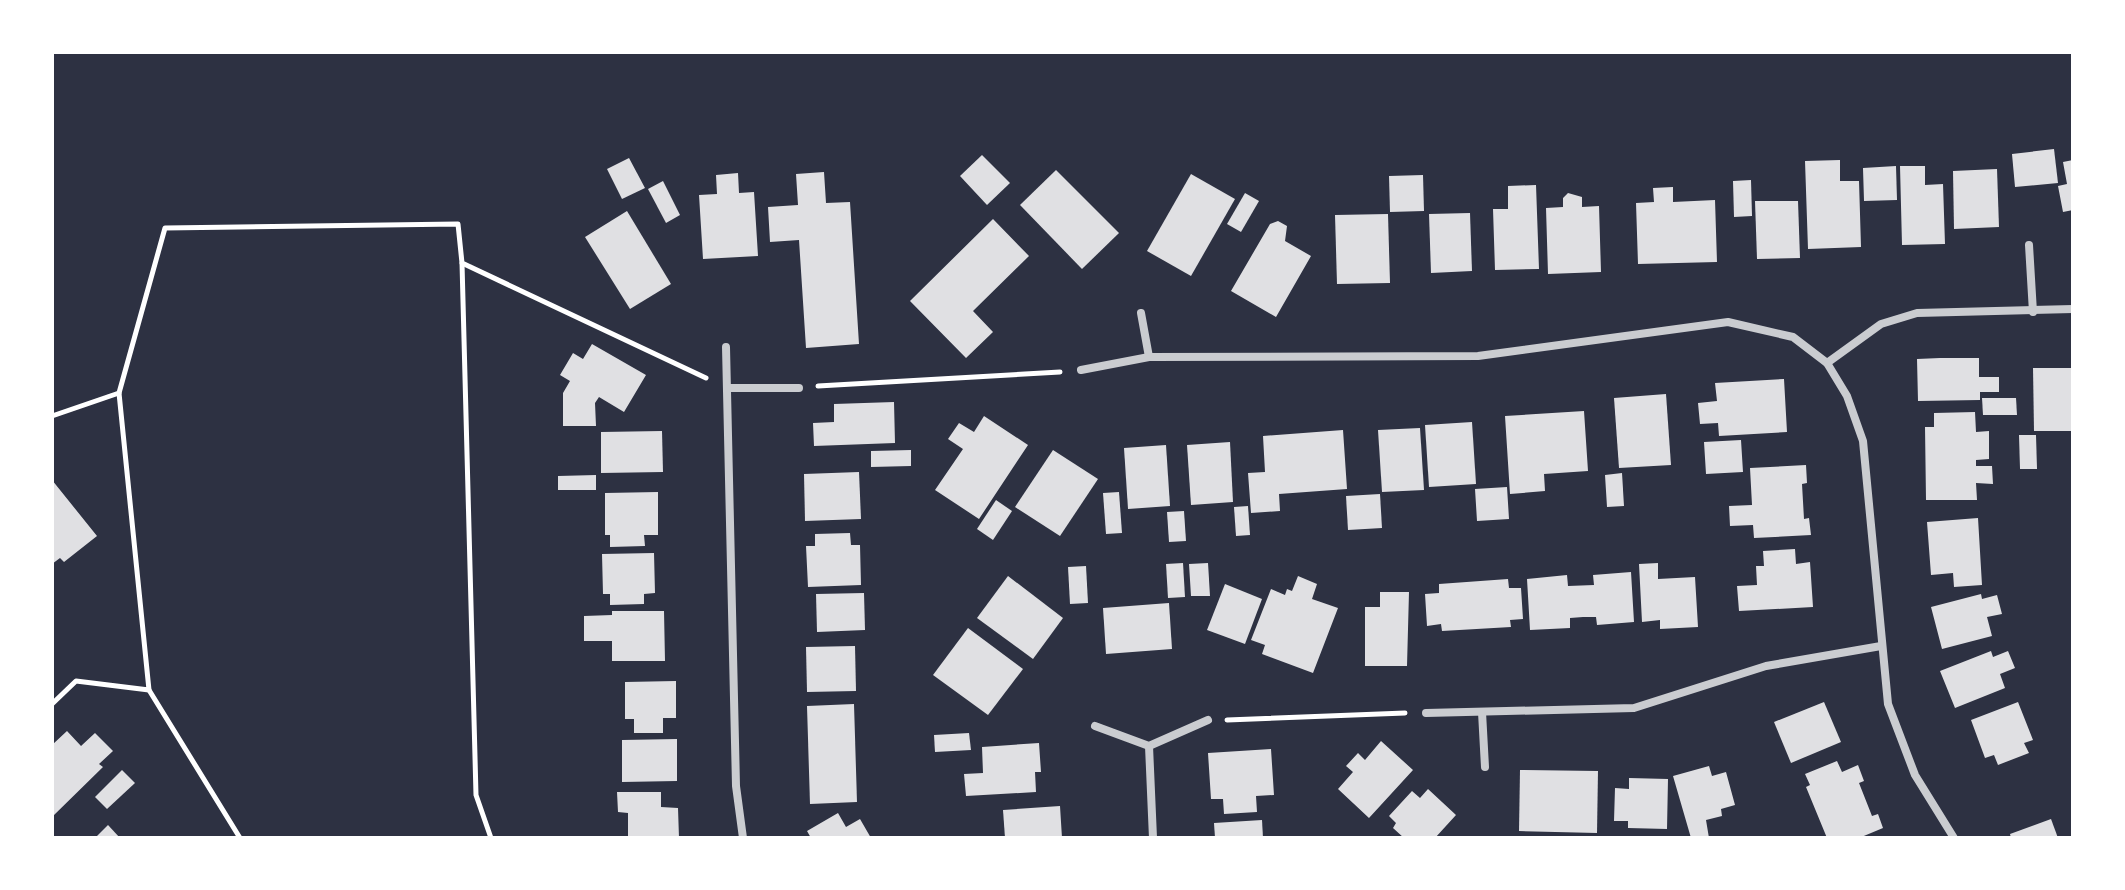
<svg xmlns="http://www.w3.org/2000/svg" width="2125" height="890" font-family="Ubuntu,sans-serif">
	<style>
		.building { fill: #e0e0e3 }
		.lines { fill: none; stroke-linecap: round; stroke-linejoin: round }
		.path { stroke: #fff; stroke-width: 5 }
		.minor { stroke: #caccd0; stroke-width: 8 }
	</style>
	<rect width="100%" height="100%" fill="#2d3142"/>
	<g class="building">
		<path d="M 2054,149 L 2058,183 L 2015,187 L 2012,154 Z"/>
		<path d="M 982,155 L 1010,183 L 987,205 L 960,176 Z"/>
		<path d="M 629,158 L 645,188 L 622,199 L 607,169 Z"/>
		<path d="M 1840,160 L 1840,181 L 1859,181 L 1861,247 L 1808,249 L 1805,161 Z"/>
		<path d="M 2073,160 L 2073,210 L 2063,212 L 2058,186 L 2067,184 L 2063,162 Z"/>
		<path d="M 1896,166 L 1897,200 L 1864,201 L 1863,168 Z"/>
		<path d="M 1900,166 L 1925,166 L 1925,185 L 1943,184 L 1945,244 L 1902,245 Z"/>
		<path d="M 1997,169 L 1999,227 L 1954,229 L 1953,171 Z"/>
		<path d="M 1056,170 L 1119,233 L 1082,269 L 1020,205 Z"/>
		<path d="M 824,172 L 826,203 L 850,202 L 859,344 L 806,348 L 799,240 L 770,242 L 768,207 L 798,205 L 796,174 Z"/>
		<path d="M 738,173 L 739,193 L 754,192 L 758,256 L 703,259 L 699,195 L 717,194 L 716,175 Z"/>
		<path d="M 1191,174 L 1235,199 L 1191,276 L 1147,251 Z"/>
		<path d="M 1423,175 L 1424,211 L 1390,212 L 1389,176 Z"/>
		<path d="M 1751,180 L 1752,216 L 1734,217 L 1733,181 Z"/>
		<path d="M 663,181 L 680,215 L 666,223 L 648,189 Z"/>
		<path d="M 1536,185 L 1539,269 L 1495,270 L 1493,209 L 1508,209 L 1508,186 Z"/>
		<path d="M 1673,187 L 1673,202 L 1715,200 L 1717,262 L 1638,264 L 1636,203 L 1654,202 L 1653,188 Z"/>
		<path d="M 1245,193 L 1259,201 L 1241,232 L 1227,224 Z"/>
		<path d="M 1568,193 L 1582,197 L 1582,207 L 1599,206 L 1601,272 L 1548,274 L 1546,208 L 1563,207 L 1563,198 Z"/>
		<path d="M 1755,201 L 1798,201 L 1800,258 L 1757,259 Z"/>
		<path d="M 627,211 L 671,284 L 630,309 L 585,237 Z"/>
		<path d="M 1470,213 L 1472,271 L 1431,273 L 1429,214 Z"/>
		<path d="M 1388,214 L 1390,283 L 1337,284 L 1335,215 Z"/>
		<path d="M 993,219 L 1029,256 L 973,311 L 993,332 L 966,358 L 910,301 Z"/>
		<path d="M 1278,221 L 1287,226 L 1285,241 L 1311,256 L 1276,317 L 1231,291 L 1270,224 Z"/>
		<path d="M 592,344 L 646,375 L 624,412 L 599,397 L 595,403 L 596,426 L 563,426 L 563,393 L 570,381 L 560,375 L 573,353 L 583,359 Z"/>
		<path d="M 1940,358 L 1979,358 L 1979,377 L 1999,377 L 1999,392 L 1980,392 L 1980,400 L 1918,401 L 1917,359 Z"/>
		<path d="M 2033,368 L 2073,368 L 2073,431 L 2034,431 Z"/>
		<path d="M 1784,379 L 1787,432 L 1719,436 L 1718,423 L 1700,424 L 1698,403 L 1717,401 L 1715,383 Z"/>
		<path d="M 1666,394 L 1671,465 L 1619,468 L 1614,398 Z"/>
		<path d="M 1982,398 L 2016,398 L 2017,415 L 1983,415 Z"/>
		<path d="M 894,402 L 895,443 L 814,446 L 813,423 L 834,422 L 834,404 Z"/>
		<path d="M 1584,411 L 1588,471 L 1544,474 L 1545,491 L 1510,494 L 1505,416 Z"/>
		<path d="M 1975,412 L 1976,432 L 1989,431 L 1989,459 L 1976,460 L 1976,466 L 1992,466 L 1993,484 L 1976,483 L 1977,500 L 1926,500 L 1925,427 L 1934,427 L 1934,413 Z"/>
		<path d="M 984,416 L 1028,445 L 979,519 L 935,490 L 963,449 L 948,439 L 959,423 L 974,432 Z"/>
		<path d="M 1472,422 L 1476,484 L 1429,487 L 1425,425 Z"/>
		<path d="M 1420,428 L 1424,490 L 1382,492 L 1378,430 Z"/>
		<path d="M 1343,430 L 1347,489 L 1279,494 L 1280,511 L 1251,513 L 1248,473 L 1265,472 L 1263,436 Z"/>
		<path d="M 662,431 L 663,472 L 601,473 L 601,432 Z"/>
		<path d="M 2019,435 L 2036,435 L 2037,469 L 2020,469 Z"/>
		<path d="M 1741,440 L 1743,472 L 1706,474 L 1704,442 Z"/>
		<path d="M 1230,442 L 1233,502 L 1191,505 L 1187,445 Z"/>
		<path d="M 1166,445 L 1170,506 L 1128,509 L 1124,448 Z"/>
		<path d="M 911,450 L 911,466 L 871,467 L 871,451 Z"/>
		<path d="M 1053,450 L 1098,479 L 1060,536 L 1015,507 Z"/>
		<path d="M 1806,465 L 1807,483 L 1802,484 L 1804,519 L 1809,518 L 1811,535 L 1754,538 L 1753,525 L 1730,526 L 1729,506 L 1752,505 L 1750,468 Z"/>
		<path d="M 859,472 L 861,519 L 805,521 L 804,474 Z"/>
		<path d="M 1622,473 L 1624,506 L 1607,507 L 1605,475 Z"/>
		<path d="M 596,475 L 596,490 L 558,490 L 558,476 Z"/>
		<path d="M 52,480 L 97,536 L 64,562 L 60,558 L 52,564 Z"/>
		<path d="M 1507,487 L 1509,519 L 1477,521 L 1475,489 Z"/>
		<path d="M 658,492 L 658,535 L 644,535 L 645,546 L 610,547 L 610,535 L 605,535 L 605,493 Z"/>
		<path d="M 1119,492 L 1122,533 L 1106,534 L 1103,493 Z"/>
		<path d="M 1380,494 L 1382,528 L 1348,530 L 1346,496 Z"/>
		<path d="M 996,500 L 1012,511 L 993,540 L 977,529 Z"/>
		<path d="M 1248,506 L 1250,535 L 1236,536 L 1234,507 Z"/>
		<path d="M 1184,511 L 1186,541 L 1169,542 L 1167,512 Z"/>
		<path d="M 1978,518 L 1982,585 L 1954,587 L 1953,573 L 1931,575 L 1927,522 Z"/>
		<path d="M 850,533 L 851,545 L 860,545 L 861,585 L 808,587 L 806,546 L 815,546 L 815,534 Z"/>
		<path d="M 1795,549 L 1796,564 L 1810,562 L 1813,607 L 1739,611 L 1737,586 L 1757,585 L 1756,566 L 1764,566 L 1763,551 Z"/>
		<path d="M 654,553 L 655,593 L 644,594 L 644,604 L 610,605 L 610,594 L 603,594 L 602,554 Z"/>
		<path d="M 1183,563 L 1185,597 L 1168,598 L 1166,564 Z"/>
		<path d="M 1208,563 L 1210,596 L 1191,596 L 1189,564 Z"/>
		<path d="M 1658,563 L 1658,579 L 1695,577 L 1698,627 L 1660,629 L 1660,620 L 1642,622 L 1639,564 Z"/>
		<path d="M 1086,566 L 1088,603 L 1070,604 L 1068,567 Z"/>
		<path d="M 1631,572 L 1634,622 L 1597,625 L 1596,617 L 1583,617 L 1570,618 L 1570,628 L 1530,630 L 1527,579 L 1567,575 L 1568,586 L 1594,585 L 1593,575 Z"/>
		<path d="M 1008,576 L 1063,618 L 1033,659 L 977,618 Z"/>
		<path d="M 1298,576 L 1317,584 L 1312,599 L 1338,608 L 1313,673 L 1262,654 L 1265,645 L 1251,640 L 1271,589 L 1285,595 L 1287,589 L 1292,591 Z"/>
		<path d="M 1508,579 L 1509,588 L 1521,588 L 1523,619 L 1510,620 L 1511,627 L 1442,631 L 1441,624 L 1427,626 L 1425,594 L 1439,593 L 1439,584 Z"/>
		<path d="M 1225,584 L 1262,599 L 1245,644 L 1207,630 Z"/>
		<path d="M 1380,592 L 1409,592 L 1407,666 L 1365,666 L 1365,607 L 1380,607 Z"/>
		<path d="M 864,593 L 865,630 L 817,632 L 816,594 Z"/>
		<path d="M 1981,594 L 1982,599 L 1997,595 L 2002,614 L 1987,617 L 1992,636 L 1942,649 L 1931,607 Z"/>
		<path d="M 1169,603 L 1172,649 L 1106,654 L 1103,608 Z"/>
		<path d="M 612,611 L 664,611 L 665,661 L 612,661 L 612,641 L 584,641 L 584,616 L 612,615 Z"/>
		<path d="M 968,628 L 1023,669 L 988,715 L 933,675 Z"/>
		<path d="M 855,646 L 856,691 L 807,692 L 806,647 Z"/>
		<path d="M 1991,651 L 1993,657 L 2008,651 L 2015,668 L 2000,674 L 2005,688 L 1955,708 L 1940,671 Z"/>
		<path d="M 676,681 L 676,718 L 663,718 L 663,733 L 634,733 L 634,719 L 625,719 L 625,682 Z"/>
		<path d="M 1824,702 L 1841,742 L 1791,763 L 1774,722 Z"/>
		<path d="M 2018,702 L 2033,740 L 2024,743 L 2029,753 L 1998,765 L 1994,755 L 1985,758 L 1971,720 Z"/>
		<path d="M 854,704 L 857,802 L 810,804 L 807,706 Z"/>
		<path d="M 67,731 L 81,746 L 95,733 L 113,751 L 99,764 L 103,767 L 52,817 L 52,745 Z"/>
		<path d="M 969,733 L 971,750 L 935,752 L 934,735 Z"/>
		<path d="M 677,739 L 677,781 L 622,782 L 622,740 Z"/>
		<path d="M 1381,741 L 1413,770 L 1369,818 L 1338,789 L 1353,772 L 1346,766 L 1358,753 L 1365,760 Z"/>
		<path d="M 1039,743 L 1041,772 L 1035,772 L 1036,792 L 966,796 L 964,774 L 983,773 L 982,747 Z"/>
		<path d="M 1271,749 L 1274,795 L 1256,796 L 1257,812 L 1224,814 L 1223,799 L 1211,799 L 1208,753 Z"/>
		<path d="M 1837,761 L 1842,772 L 1858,765 L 1864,781 L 1859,783 L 1872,816 L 1878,814 L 1883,828 L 1859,838 L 1827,838 L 1806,787 L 1810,785 L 1805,774 Z"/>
		<path d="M 1709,766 L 1712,776 L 1726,772 L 1735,805 L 1721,809 L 1722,816 L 1706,820 L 1709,838 L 1691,838 L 1673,776 Z"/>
		<path d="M 122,770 L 135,783 L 107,809 L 95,797 Z"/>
		<path d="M 1520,770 L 1598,771 L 1597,833 L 1519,831 Z"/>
		<path d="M 1629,778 L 1668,779 L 1667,829 L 1628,828 L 1628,821 L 1614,821 L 1615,788 L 1629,789 Z"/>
		<path d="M 1428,789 L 1456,815 L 1435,838 L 1404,838 L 1393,828 L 1396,823 L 1389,816 L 1412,791 L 1420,798 Z"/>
		<path d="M 617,792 L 661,792 L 661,807 L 678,808 L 679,838 L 628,838 L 628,813 L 618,812 Z"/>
		<path d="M 1060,806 L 1062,838 L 1005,838 L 1003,810 Z"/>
		<path d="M 838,813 L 846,827 L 860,819 L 871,838 L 811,838 L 807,831 Z"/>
		<path d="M 2051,819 L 2058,838 L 2011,838 L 2010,834 Z"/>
		<path d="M 1262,820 L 1263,838 L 1215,838 L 1214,823 Z"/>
		<path d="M 108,825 L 120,838 L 95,838 Z"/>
	</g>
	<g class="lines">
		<g class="path">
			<path d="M 462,263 L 476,795 L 491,838"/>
			<path d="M 818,386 L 1060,372"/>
			<path d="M 52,416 L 119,393 L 165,228 L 458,224 L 462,263 L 706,378"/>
			<path d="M 149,690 L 240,838"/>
			<path d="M 52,704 L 76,681 L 149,690 L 119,393"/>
			<path d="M 1227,720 L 1405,713"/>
		</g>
		<g class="minor">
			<path d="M 2029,245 L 2033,312"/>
			<path d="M 1141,313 L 1149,357"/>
			<path d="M 726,347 L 736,786 L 743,838"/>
			<path d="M 1827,363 L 1881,324 L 1917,313 L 2073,309"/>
			<path d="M 1081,370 L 1149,357 L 1478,356 L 1728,322 L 1793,337 L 1827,363 L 1847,396 L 1863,441 L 1888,704 L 1915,775 L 1954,838"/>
			<path d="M 728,388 L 799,388"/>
			<path d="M 1482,712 L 1485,767"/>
			<path d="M 1426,713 L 1634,708 L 1766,666 L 1881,646"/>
			<path d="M 1095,726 L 1149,746 L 1208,720"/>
			<path d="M 1149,746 L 1153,838"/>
		</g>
	</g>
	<rect width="2125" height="890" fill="none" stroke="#ffffff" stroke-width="108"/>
</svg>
